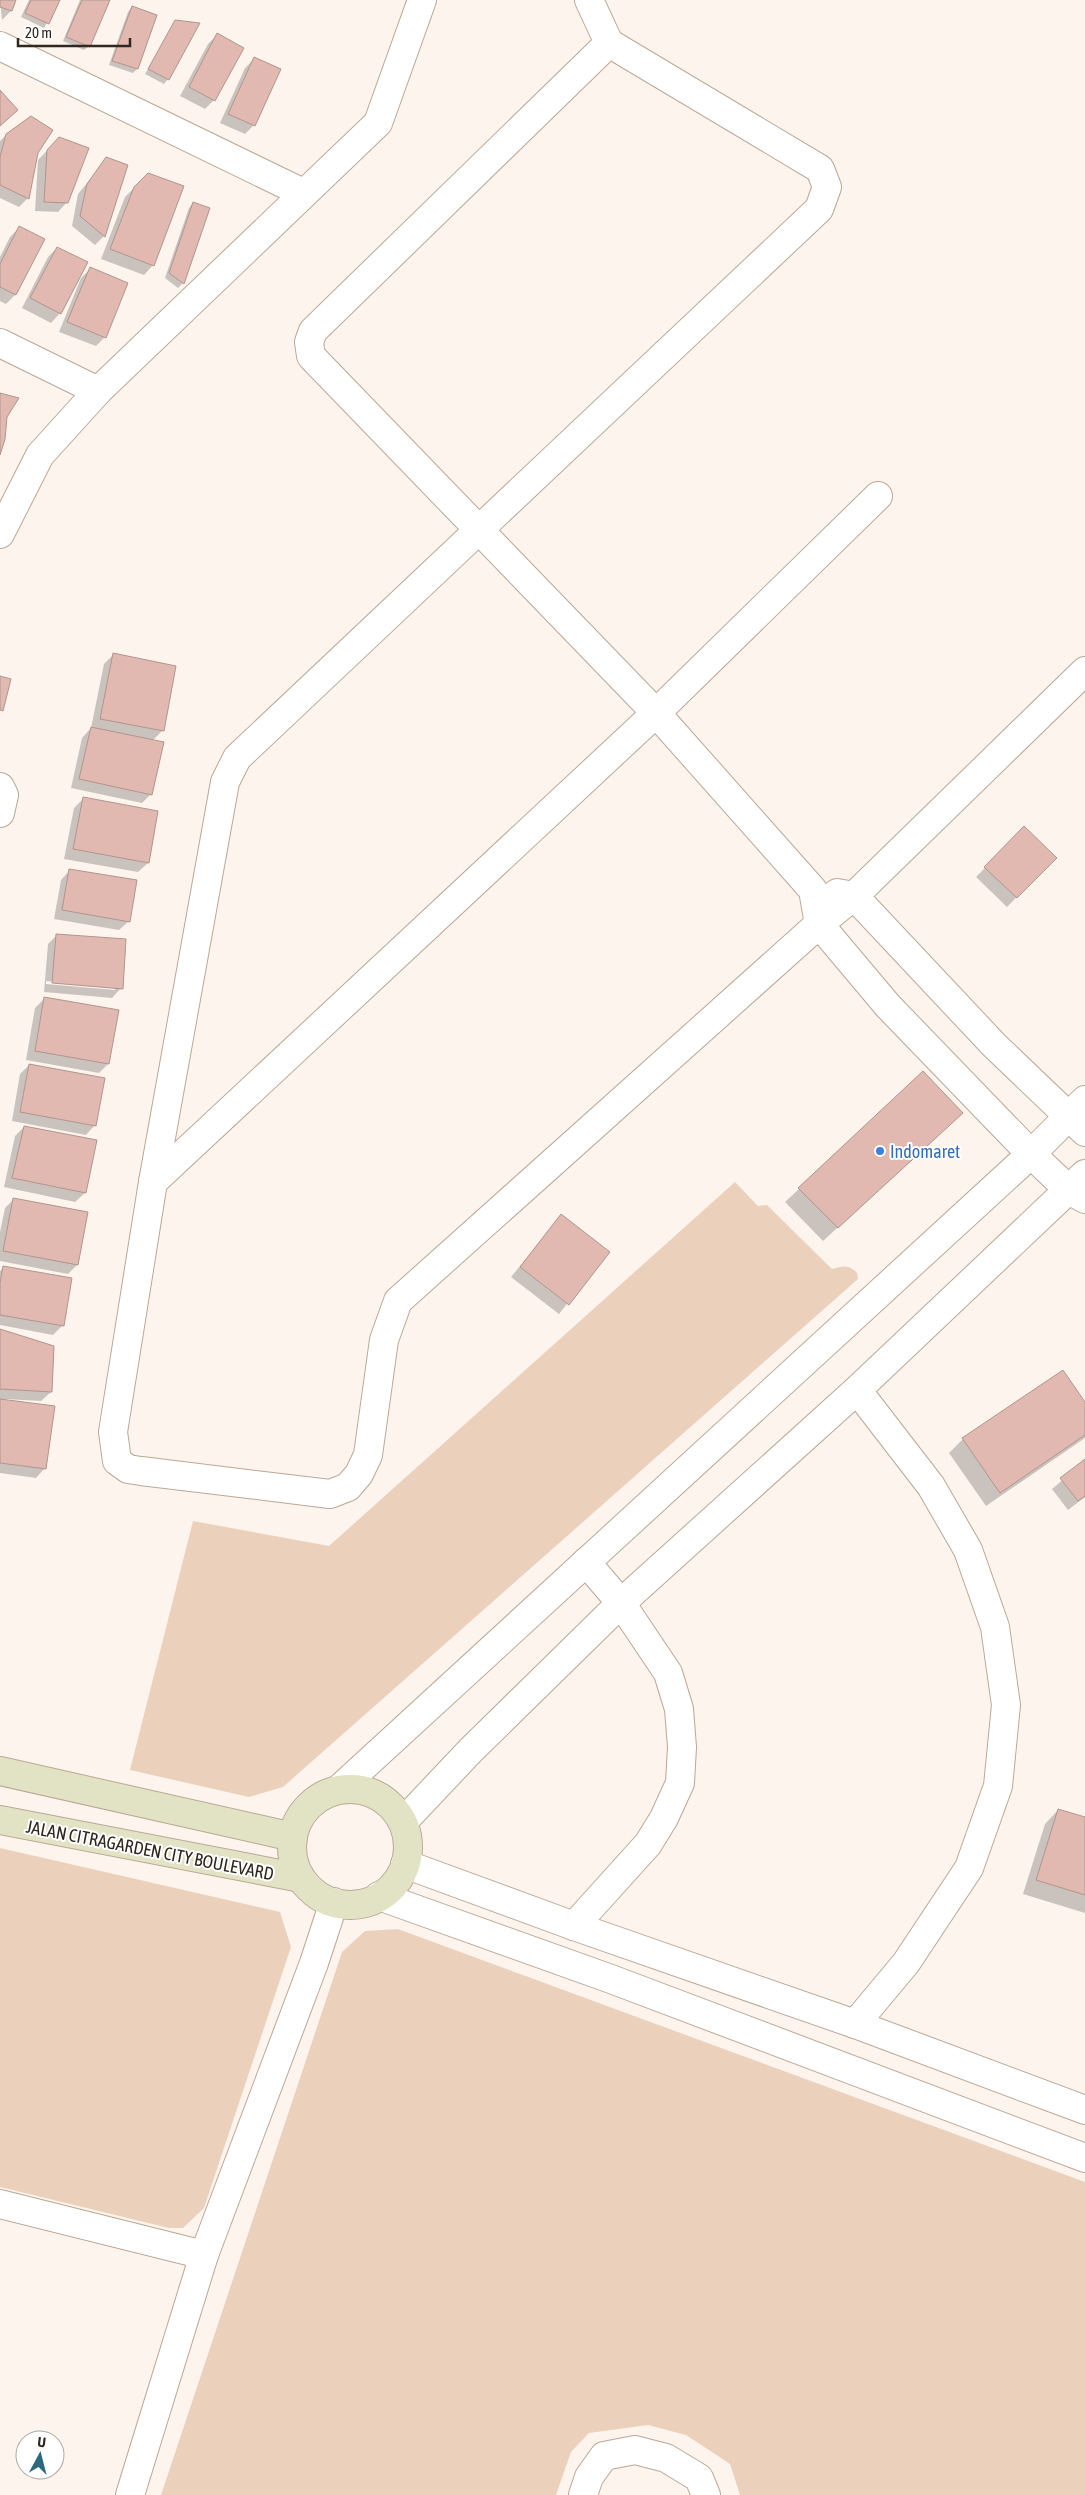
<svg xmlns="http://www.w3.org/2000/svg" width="1085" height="2495" font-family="'Asap Condensed',sans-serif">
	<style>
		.green { fill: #ebd1bb }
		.shadow { fill: #0003; fill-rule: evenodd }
		.building { fill: #e1b9b0; stroke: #b0958e }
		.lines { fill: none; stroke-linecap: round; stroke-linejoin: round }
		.minor-casing { stroke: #bca796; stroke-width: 30 }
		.tertiary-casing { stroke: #bca796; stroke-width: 30 }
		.secondary-casing { stroke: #bca796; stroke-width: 30 }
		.minor { stroke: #fff; stroke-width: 28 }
		.tertiary { stroke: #fff; stroke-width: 28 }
		.secondary { stroke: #e2e3c5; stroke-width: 28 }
		.shop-dot { fill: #3f7fe0; stroke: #fff; stroke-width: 2 }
		.labels { text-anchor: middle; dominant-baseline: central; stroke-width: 4; stroke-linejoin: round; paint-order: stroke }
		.shop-label { font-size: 18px; fill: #366cbe; stroke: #fff; text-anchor: start }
		.street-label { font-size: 18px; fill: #2f2720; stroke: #fff }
	</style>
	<rect width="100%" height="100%" fill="#fdf4ed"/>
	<g class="green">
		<path d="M 735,1182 L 758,1206 L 767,1205 L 832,1269 C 843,1266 849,1264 857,1273 L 858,1279 L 283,1787 L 249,1797 L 130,1770 L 193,1521 L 329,1546 Z"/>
		<path d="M 0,1848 L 280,1912 L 291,1947 L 204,2208 L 183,2228 L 169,2228 L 0,2187 Z"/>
		<path d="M 398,1929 L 1085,2182 L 1085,2495 L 740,2495 L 730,2464 L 686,2435 L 648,2425 L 589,2433 L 571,2452 L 556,2495 L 161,2495 L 342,1952 L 365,1931 Z"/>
	</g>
	<g class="shadow">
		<path d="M 0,0 L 15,0 L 11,11 L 2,20 Z"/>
		<path d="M 29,0 L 59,0 L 44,28 L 21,17 Z"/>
		<path d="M 80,0 L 108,0 L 89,46 L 84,50 L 63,41 Z"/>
		<path d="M 132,7 L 137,69 L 133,73 L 109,65 L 128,12 Z"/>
		<path d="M 176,21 L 168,79 L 164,84 L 145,74 Z"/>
		<path d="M 217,35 L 214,100 L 205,109 L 180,96 L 208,44 Z"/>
		<path d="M 254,59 L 254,125 L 245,134 L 220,123 L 245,68 Z"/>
		<path d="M 6,135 L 36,152 L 28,198 L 19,207 L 0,198 L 0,141 Z"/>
		<path d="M 59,138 L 67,202 L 58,212 L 35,211 L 38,160 Z"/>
		<path d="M 107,159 L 104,236 L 95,245 L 72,226 L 78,194 Z"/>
		<path d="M 148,174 L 153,265 L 144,275 L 101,259 L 125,197 Z"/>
		<path d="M 193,203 L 208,209 L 183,283 L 178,288 L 165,278 L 189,208 Z"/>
		<path d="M 19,228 L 43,239 L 15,295 L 6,304 L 0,301 L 0,257 L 10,237 Z"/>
		<path d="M 57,248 L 60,313 L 51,323 L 22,308 L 48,257 Z"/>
		<path d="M 91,268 L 105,337 L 96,346 L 59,332 L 81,278 Z"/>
		<path d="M 113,655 L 163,730 L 152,741 L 151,794 L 142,803 L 71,788 L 82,738 L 91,728 L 104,664 Z"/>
		<path d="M 83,799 L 148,863 L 138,872 L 64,859 L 74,808 Z"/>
		<path d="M 1024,828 L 1055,858 L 1007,907 L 976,877 Z"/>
		<path d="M 70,870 L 129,921 L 119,930 L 54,919 L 61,880 Z"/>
		<path d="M 57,935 L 121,988 L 112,998 L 44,992 L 48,944 ZM 46,981 L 115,987 L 115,990 L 46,984 Z"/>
		<path d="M 44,999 L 108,1064 L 99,1073 L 26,1060 L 35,1008 Z"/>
		<path d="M 29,1065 L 95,1125 L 86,1135 L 12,1121 L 20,1074 Z"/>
		<path d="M 962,1113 L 823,1241 L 785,1202 L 799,1189 Z"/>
		<path d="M 24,1127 L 95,1141 L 85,1193 L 75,1202 L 4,1187 L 15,1136 Z"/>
		<path d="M 14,1199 L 77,1265 L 68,1274 L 0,1261 L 0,1232 L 5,1208 Z"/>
		<path d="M 561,1216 L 608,1252 L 559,1314 L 511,1277 Z"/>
		<path d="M 4,1267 L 63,1325 L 53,1335 L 0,1325 L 0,1271 Z"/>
		<path d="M 0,1330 L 51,1392 L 41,1401 L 5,1399 L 45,1468 L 36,1478 L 0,1473 Z"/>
		<path d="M 1085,1404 L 1085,1438 L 986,1506 L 949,1453 L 963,1439 Z"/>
		<path d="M 1085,1461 L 1085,1497 L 1068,1510 L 1052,1489 Z"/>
		<path d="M 1058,1810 L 1085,1818 L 1085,1913 L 1023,1894 L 1045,1824 Z"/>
	</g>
	<g class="building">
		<path d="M 0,0 L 16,0 L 12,11 L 0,7 Z"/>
		<path d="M 31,0 L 60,0 L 49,24 L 25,13 Z"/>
		<path d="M 82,0 L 110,0 L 90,47 L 66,37 Z"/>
		<path d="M 132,6 L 157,15 L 138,69 L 112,61 Z"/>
		<path d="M 175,20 L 200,23 L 169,80 L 148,69 Z"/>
		<path d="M 217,33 L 244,48 L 215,101 L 189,87 Z"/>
		<path d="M 254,57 L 281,69 L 255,126 L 228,114 Z"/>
		<path d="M 0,90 L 18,110 L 0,126 Z"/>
		<path d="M 31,116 L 53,130 L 38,153 L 29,199 L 0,185 L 0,157 L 6,134 Z"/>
		<path d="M 59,137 L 89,148 L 68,203 L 44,202 L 47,150 Z"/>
		<path d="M 106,157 L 128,165 L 105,237 L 80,216 L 87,184 Z"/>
		<path d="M 148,173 L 184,186 L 154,266 L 110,249 L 134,187 Z"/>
		<path d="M 193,202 L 210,208 L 184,284 L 169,273 Z"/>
		<path d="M 19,226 L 45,239 L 16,295 L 0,287 L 0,264 Z"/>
		<path d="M 57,247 L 88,262 L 61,314 L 30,298 Z"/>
		<path d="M 90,267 L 128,283 L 106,338 L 67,322 Z"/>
		<path d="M 0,393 L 19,398 L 7,417 L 5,439 L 0,455 Z"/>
		<path d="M 113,653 L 176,666 L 164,731 L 100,719 Z"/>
		<path d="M 0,676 L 11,679 L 3,711 L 0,710 Z"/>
		<path d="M 91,727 L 164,742 L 152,795 L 79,779 Z"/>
		<path d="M 83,797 L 158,811 L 149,863 L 73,849 Z"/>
		<path d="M 1024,826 L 1057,858 L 1017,898 L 984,867 Z"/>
		<path d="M 69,869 L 137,880 L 130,922 L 62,910 Z"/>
		<path d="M 56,934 L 126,939 L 123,989 L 52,983 Z"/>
		<path d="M 44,997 L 119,1010 L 109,1064 L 35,1051 Z"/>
		<path d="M 29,1064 L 105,1078 L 96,1126 L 20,1112 Z"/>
		<path d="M 923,1071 L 963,1113 L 838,1228 L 798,1188 Z"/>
		<path d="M 24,1126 L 97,1140 L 86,1193 L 12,1178 Z"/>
		<path d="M 13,1198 L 88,1212 L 78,1265 L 3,1251 Z"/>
		<path d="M 561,1214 L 610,1252 L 569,1305 L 520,1267 Z"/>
		<path d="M 3,1266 L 72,1278 L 64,1326 L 0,1315 L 0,1283 Z"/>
		<path d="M 0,1329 L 54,1346 L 52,1392 L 0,1389 Z"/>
		<path d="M 1063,1370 L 1085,1402 L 1085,1435 L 1000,1493 L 962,1438 Z"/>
		<path d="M 0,1399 L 55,1406 L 46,1469 L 0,1463 Z"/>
		<path d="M 1085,1459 L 1085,1496 L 1078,1501 L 1060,1478 Z"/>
		<path d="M 1058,1809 L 1085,1817 L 1085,1895 L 1036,1880 Z"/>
	</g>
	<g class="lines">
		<g class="minor-casing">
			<g id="minor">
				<path d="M 589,0 L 609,43 L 313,331 L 309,342 L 311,356 L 656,713 L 813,890 L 819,924 L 888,1006 L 1031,1154 L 1069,1190 L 1085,1199"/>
				<path d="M 609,43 L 820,169 L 827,187 L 819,209 L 237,758 L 225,782 L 153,1182 L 113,1432 L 117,1461 L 128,1469 L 141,1471 L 330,1494 L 348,1487 L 359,1474 L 368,1455 L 384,1340 L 398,1301 L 819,924 L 854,896 L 1085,671"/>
				<path d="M 0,46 L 303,193"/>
				<path d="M 0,343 L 98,391"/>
				<path d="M 0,534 L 40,455 L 98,391 L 378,123 L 422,0"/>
				<path d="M 0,787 L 4,795 L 0,813"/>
				<path d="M 837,893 L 854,896 L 994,1045 L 1085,1132"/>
				<path d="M 153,1182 L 656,713 L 878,496"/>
				<path d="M 338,1790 L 1031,1154 L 1085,1100"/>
				<path d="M 403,1822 L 470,1751 L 621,1603 L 857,1390 L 1085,1174"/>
				<path d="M 574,1926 L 648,1844 L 664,1818 L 680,1783 L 682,1747 L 679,1709 L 668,1673 L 621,1603 L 586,1562"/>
				<path d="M 855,2024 L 906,1963 L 969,1868 L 998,1786 L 1006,1705 L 995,1627 L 968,1550 L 931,1486 L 857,1390"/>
				<path d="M 0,2204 L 204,2255"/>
				<path d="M 130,2495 L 204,2255 L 314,1963 L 334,1902"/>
				<path d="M 583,2495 L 589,2477 L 604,2456 L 635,2450 L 666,2458 L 699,2478 L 706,2495"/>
			</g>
		</g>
		<g class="tertiary-casing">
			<g id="tertiary">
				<path d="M 405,1864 L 574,1926 L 855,2024 L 1085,2110"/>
				<path d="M 379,1896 L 611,1979 L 1085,2158"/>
			</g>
		</g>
		<g class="secondary-casing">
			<g id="secondary">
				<path d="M 0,1771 L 293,1837"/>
				<circle cx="350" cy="1847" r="58"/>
				<path d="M 0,1820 L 301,1878"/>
			</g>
		</g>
		<use href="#minor" class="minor"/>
		<use href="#tertiary" class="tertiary"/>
		<use href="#secondary" class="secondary"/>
	</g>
	<circle class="shop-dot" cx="880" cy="1151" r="5"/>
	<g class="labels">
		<g class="shop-label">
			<text x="890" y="1151">Indomaret</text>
		</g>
		<g class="street-label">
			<text transform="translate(150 1850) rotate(11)">JALAN CITRAGARDEN CITY BOULEVARD</text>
		</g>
	</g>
	<g transform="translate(40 2455) rotate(7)"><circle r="24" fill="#ffffff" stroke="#aca9a6"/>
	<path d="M0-4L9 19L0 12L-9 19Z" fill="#2c6880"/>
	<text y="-8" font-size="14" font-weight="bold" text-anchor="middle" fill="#2f2720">U</text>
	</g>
	<path d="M18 38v8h112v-8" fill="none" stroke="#2f2720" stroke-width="2.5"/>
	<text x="25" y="38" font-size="15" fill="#2f2720" stroke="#ffffff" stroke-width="4" paint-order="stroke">20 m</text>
</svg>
